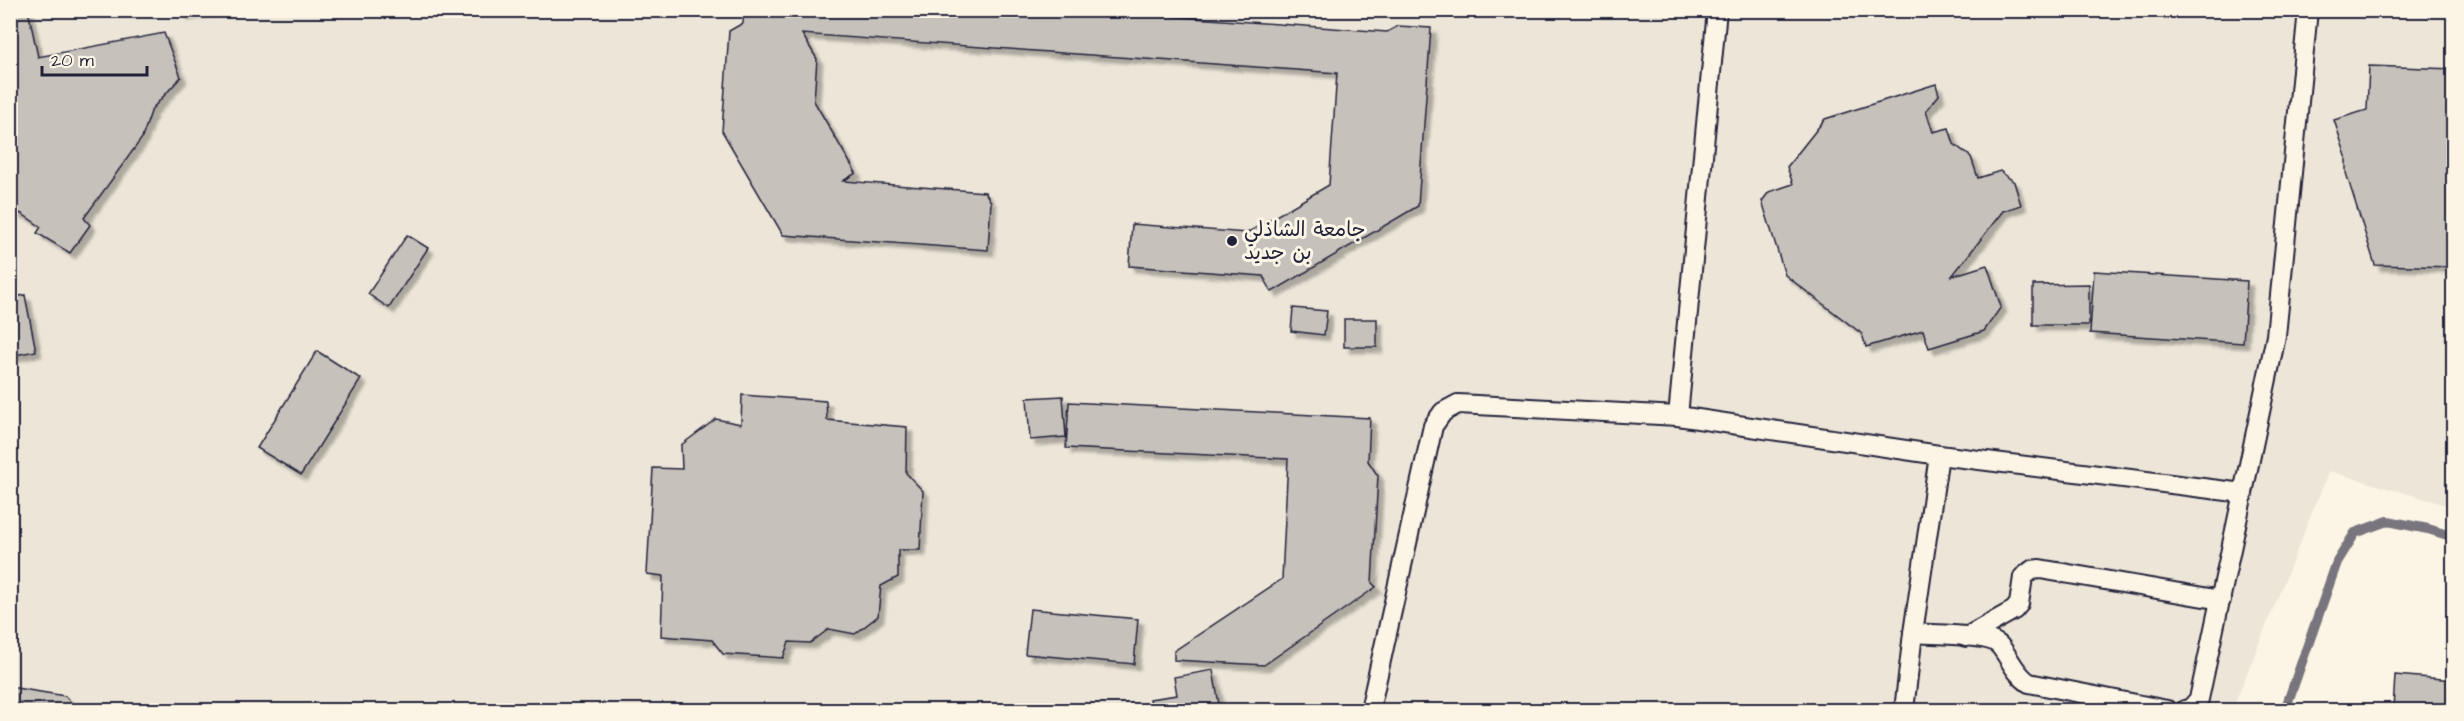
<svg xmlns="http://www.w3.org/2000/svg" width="2464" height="721" font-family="'Architects Daughter','Playpen Sans Arabic',sans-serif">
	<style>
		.built { fill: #ece5d8 }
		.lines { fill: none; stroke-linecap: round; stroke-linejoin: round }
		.stream { stroke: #78757e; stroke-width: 10 }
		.building { fill: #c6c1bb; stroke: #22223b; stroke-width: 1.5; filter: url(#shadow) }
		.lane-casing { stroke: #22223b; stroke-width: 22 }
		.lane { stroke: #fcf5e5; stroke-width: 18 }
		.poi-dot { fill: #22223b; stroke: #fcf5e5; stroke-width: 2 }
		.labels { text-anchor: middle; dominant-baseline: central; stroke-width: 6; stroke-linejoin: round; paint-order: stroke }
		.poi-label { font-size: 20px; fill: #22223b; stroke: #fcf5e5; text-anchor: start }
	</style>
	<defs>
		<filter id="shadow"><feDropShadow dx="5.5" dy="5.5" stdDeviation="1.5" flood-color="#0004"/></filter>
	</defs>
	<rect width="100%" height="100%" fill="#fcf5e5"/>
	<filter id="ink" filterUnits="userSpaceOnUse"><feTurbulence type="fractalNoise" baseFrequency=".0167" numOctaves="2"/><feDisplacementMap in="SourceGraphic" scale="12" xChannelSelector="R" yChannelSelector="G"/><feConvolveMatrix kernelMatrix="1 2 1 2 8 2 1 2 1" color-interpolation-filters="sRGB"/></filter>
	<g filter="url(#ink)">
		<path class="built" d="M 10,11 L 2453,11 L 2453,507 L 2329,471 L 2232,710 L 11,710 Z"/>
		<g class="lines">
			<path class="stream" d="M 2285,710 L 2337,562 L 2355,533 L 2388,521 L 2428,529 L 2454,537"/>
		</g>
		<g class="building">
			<path d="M 28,10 L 38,57 L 164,33 L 181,77 L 152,109 L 142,138 L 84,218 L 90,225 L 70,253 L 37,233 L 41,227 L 22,214 L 10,210 L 10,11 Z"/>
			<path d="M 182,10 L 208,10 L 183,15 Z"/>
			<path d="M 744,10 L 1086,10 L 1387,32 L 1398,26 L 1431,28 L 1418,206 L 1272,292 L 1263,276 L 1129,266 L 1132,224 L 1247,233 L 1329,185 L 1337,73 L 802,34 L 817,59 L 814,101 L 856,173 L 843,181 L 985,192 L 991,202 L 988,250 L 783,235 L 722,131 L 729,31 L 743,23 Z"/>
			<path d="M 2369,66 L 2454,69 L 2454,267 L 2375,265 L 2346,173 L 2346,156 L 2334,120 L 2367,110 Z"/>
			<path d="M 1936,84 L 1939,95 L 1926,111 L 1933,132 L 1949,128 L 1954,144 L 1971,157 L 1978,178 L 2000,171 L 2014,182 L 2021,205 L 2003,211 L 1952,276 L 1987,265 L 2001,307 L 1984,331 L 1929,348 L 1923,330 L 1866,347 L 1862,334 L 1785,275 L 1762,201 L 1769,192 L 1793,184 L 1787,167 L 1825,119 Z"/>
			<path d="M 407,235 L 428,248 L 389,308 L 368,294 Z"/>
			<path d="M 2094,271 L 2247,281 L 2243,343 L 2090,333 Z"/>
			<path d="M 2089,284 L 2089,325 L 2033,325 L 2033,285 Z"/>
			<path d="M 25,295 L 36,351 L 10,356 L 10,298 Z"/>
			<path d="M 1293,308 L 1327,311 L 1324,335 L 1291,331 Z"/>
			<rect x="1344" y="319" width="33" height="28"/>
			<path d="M 317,351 L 361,379 L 301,475 L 257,448 Z"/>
			<path d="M 742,395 L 826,401 L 827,420 L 907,427 L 906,473 L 923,491 L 920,550 L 898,550 L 898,577 L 881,586 L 878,616 L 855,634 L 829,629 L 810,643 L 789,642 L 783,658 L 723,654 L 712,640 L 661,636 L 663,576 L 647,574 L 653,468 L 682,469 L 681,445 L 716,419 L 741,424 Z"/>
			<path d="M 1063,396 L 1066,437 L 1030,440 L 1027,398 Z"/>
			<path d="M 1069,402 L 1370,418 L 1368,461 L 1378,476 L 1372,583 L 1376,587 L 1264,665 L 1174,660 L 1174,651 L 1282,579 L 1288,459 L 1066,448 Z"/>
			<path d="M 1030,609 L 1138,619 L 1134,664 L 1025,654 Z"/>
			<path d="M 1213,670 L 1220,710 L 1152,710 L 1150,699 L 1177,695 L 1174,677 Z"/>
			<path d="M 2395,675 L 2454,680 L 2454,710 L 2393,710 Z"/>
			<path d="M 10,687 L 65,696 L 78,710 L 10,710 Z"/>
		</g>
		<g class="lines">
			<g class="lane-casing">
				<g id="lane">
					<path d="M 1678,416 L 1717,10"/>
					<path d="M 1913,633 C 1931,635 1990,633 2000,646 C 2010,658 2015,674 2029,683 L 2167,710"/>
					<path d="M 1966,637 L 2014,610 L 2019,604 L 2023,577 L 2032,570 L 2040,569 L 2221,600"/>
					<path d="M 1370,710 L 1433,426 L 1443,412 L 1458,404 L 1678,416 L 1939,455 L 2243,493 L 2276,336 L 2308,10"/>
					<path d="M 1904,710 L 1913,633 L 1939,455"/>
					<path d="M 2185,710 L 2191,708 L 2199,699 L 2243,493"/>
				</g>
			</g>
			<use href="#lane" class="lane"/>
		</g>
	</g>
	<circle class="poi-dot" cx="1232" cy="241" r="6"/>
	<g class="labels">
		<g class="poi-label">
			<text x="1244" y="230">جامعة الشاذلي<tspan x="1244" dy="23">بن جديد</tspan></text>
		</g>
	</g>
	<rect width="2464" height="721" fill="none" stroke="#fcf5e5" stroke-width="36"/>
	<rect x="18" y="18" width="2428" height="685" fill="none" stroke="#22223b" stroke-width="2" filter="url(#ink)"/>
	<path d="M42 66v9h105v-9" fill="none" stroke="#22223b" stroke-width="3"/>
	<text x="51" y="66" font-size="18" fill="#22223b" stroke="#fcf5e5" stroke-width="4.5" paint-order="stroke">20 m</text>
</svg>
